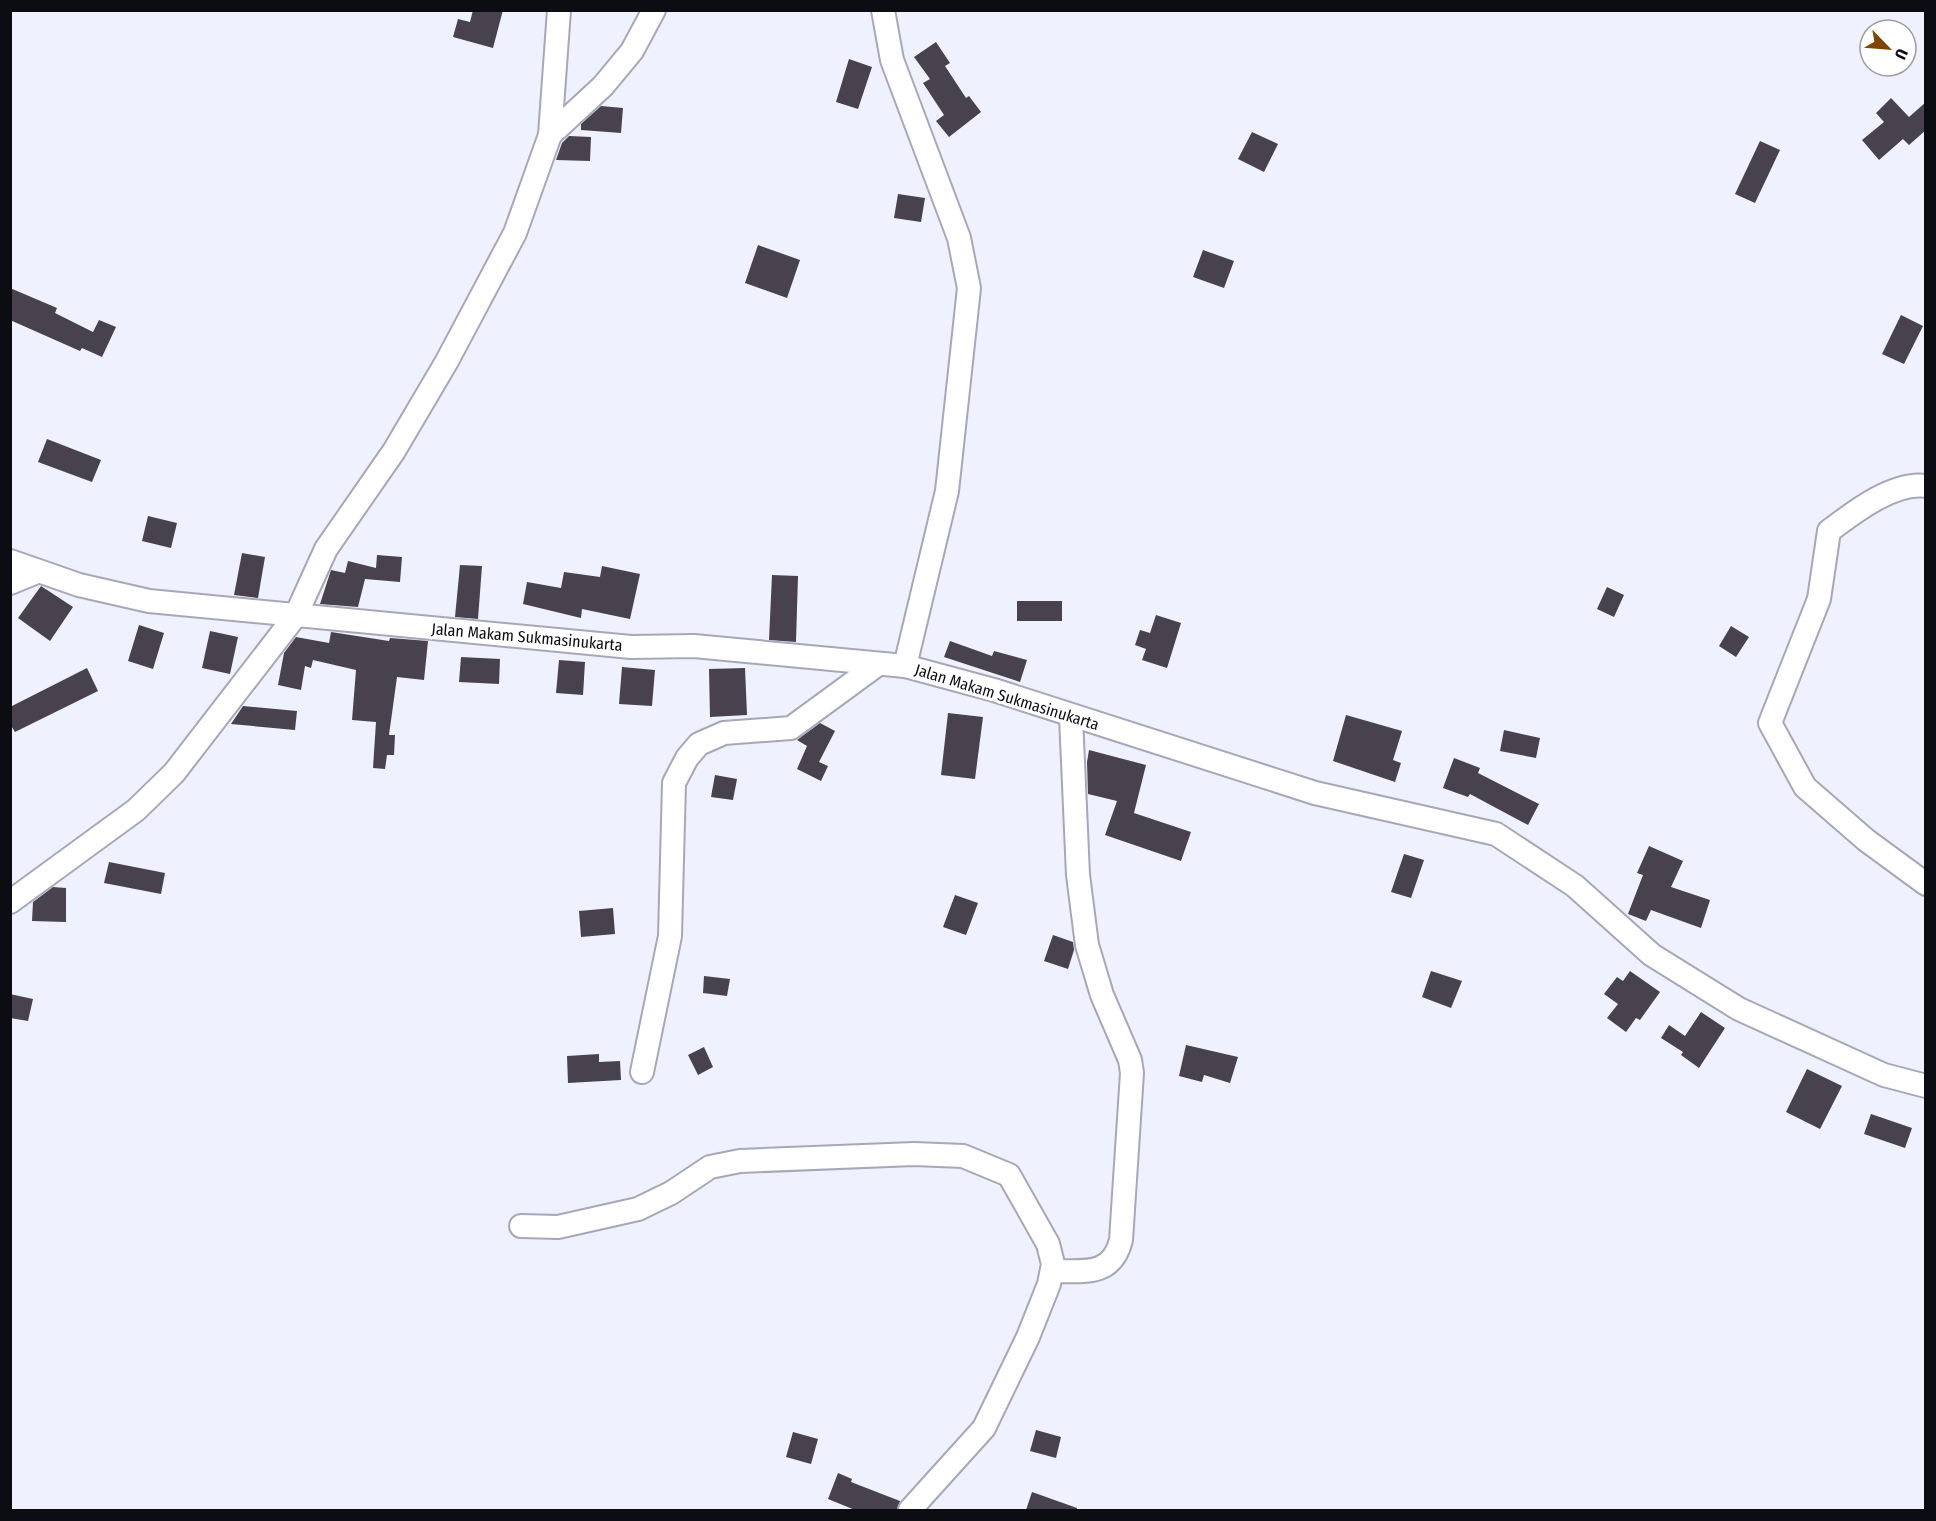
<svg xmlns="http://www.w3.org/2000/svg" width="1936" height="1521" font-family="'Fira Sans Condensed',sans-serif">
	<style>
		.building { fill: #48424e }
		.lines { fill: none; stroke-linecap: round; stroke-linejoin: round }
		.minor-casing { stroke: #a6a8b8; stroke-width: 26 }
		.minor { stroke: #fff; stroke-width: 22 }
		.labels { text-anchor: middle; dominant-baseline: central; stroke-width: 6; stroke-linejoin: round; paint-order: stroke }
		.street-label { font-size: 16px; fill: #0c0d12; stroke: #fff }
	</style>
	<rect width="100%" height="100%" fill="#eff1fe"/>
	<g class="building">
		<path d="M 473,10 L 503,10 L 493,48 L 453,37 L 458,19 L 470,22 Z"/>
		<path d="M 936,42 L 950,63 L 945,66 L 966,98 L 969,96 L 981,112 L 949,137 L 936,121 L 944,115 L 923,83 L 930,79 L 914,57 Z"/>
		<path d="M 849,59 L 872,67 L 858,109 L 836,102 Z"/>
		<path d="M 1891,98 L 1909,117 L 1926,102 L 1926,130 L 1909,145 L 1903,139 L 1879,160 L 1862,140 L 1884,122 L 1876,113 Z"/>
		<path d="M 601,106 L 623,108 L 621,133 L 581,130 L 581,124 Z"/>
		<path d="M 1252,132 L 1278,144 L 1264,172 L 1238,159 Z"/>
		<path d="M 569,136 L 591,137 L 590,161 L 556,160 L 562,143 Z"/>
		<path d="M 1760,141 L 1780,150 L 1755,203 L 1735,194 Z"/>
		<path d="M 898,194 L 925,198 L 921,222 L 894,218 Z"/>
		<path d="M 758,245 L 800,260 L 787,298 L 745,283 Z"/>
		<path d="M 1203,250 L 1234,261 L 1224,288 L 1193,277 Z"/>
		<path d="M 10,288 L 57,308 L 55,313 L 93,332 L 99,320 L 116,327 L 102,357 L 82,348 L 80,351 L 10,320 Z"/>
		<path d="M 1901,315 L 1923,326 L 1904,364 L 1882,354 Z"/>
		<path d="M 47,439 L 101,460 L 92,482 L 38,462 Z"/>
		<path d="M 148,516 L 177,523 L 171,548 L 142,541 Z"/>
		<path d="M 242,553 L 265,557 L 258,598 L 234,595 Z"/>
		<path d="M 377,555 L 402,557 L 400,582 L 365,579 L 358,607 L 320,604 L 331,570 L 345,573 L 348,561 L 376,568 Z"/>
		<path d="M 460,565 L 482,566 L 478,619 L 455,617 Z"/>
		<path d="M 602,566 L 640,574 L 630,619 L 582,609 L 581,618 L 523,604 L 527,582 L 561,588 L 564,572 L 600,577 Z"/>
		<path d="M 772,575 L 798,576 L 796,642 L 769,640 Z"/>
		<path d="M 41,586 L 73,607 L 50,641 L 18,618 Z"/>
		<path d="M 1607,587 L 1624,595 L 1614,617 L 1597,609 Z"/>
		<rect x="1017" y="601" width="45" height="20"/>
		<path d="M 1156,615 L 1181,623 L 1167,668 L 1142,660 L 1146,649 L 1135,645 L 1140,630 L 1150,633 Z"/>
		<path d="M 139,625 L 164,633 L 153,669 L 128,661 Z"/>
		<path d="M 1731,626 L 1749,637 L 1736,657 L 1719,646 Z"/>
		<path d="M 210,631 L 238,637 L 230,674 L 202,668 Z"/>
		<path d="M 331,632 L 389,641 L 390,638 L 428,641 L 424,680 L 397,677 L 389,735 L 395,735 L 394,755 L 387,755 L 385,769 L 373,768 L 376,722 L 352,720 L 356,670 L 313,660 L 311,668 L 305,666 L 301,690 L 278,685 L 284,653 L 296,637 L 329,643 Z"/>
		<path d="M 950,641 L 992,656 L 994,651 L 1027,660 L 1020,682 L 944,657 Z"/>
		<path d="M 461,657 L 500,659 L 499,684 L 459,682 Z"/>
		<path d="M 559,660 L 585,662 L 583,695 L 556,693 Z"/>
		<path d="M 622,667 L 655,670 L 652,706 L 619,704 Z"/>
		<path d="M 87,668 L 98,691 L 15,732 L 10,724 L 10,707 Z"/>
		<path d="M 745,668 L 747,715 L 710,717 L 709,669 Z"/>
		<path d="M 243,706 L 297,711 L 295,730 L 231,724 Z"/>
		<path d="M 948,713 L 983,717 L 975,779 L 941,775 Z"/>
		<path d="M 1346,715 L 1402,731 L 1393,760 L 1401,763 L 1395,782 L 1333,761 Z"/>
		<path d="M 820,723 L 835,731 L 819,762 L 828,766 L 821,781 L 797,769 L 807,746 L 797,740 Z"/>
		<path d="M 1504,730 L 1540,738 L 1536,758 L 1500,751 Z"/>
		<path d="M 1089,750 L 1146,765 L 1134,813 L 1191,832 L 1181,861 L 1105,835 L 1117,801 L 1088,794 L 1087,762 Z"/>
		<path d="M 1454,758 L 1480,768 L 1478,773 L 1539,804 L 1528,825 L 1470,794 L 1468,797 L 1443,788 Z"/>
		<path d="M 715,775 L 737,779 L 733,800 L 711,797 Z"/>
		<path d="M 1649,846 L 1683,861 L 1671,887 L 1710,900 L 1701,928 L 1651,910 L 1646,921 L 1628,914 L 1643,875 L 1637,873 Z"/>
		<path d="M 1404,854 L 1424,860 L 1411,898 L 1391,892 Z"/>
		<path d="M 109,862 L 165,873 L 161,894 L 104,883 Z"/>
		<path d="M 53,887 L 66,888 L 66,922 L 32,921 L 33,902 Z"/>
		<path d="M 955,895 L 978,903 L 966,935 L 943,927 Z"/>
		<path d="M 613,908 L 615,934 L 581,937 L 579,911 Z"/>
		<path d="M 1053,935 L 1073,942 L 1074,950 L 1068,969 L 1044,961 Z"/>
		<path d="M 1431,971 L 1462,981 L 1451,1008 L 1422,997 Z"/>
		<path d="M 1630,971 L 1660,992 L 1640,1020 L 1636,1018 L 1626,1032 L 1607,1018 L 1618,1004 L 1604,994 L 1617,977 L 1623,981 Z"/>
		<path d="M 704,976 L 730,979 L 727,996 L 703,993 Z"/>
		<path d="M 10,994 L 33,999 L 28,1021 L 10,1018 Z"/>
		<path d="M 1701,1012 L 1725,1028 L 1699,1068 L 1681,1055 L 1683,1052 L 1661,1038 L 1669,1025 L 1685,1036 Z"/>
		<path d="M 1186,1045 L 1238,1057 L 1230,1083 L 1204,1075 L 1202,1082 L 1179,1076 Z"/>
		<path d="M 704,1047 L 713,1067 L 698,1075 L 688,1055 Z"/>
		<path d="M 599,1054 L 599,1062 L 620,1061 L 621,1080 L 568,1083 L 567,1056 Z"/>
		<path d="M 1807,1069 L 1842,1086 L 1820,1129 L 1786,1112 Z"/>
		<path d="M 1871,1114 L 1912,1128 L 1905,1148 L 1864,1134 Z"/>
		<path d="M 1036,1430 L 1061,1437 L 1056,1458 L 1030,1451 Z"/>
		<path d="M 793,1432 L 818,1439 L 811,1464 L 786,1457 Z"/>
		<path d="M 838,1473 L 852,1479 L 851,1482 L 900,1501 L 897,1510 L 855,1510 L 828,1499 Z"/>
		<path d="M 1032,1492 L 1077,1508 L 1077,1510 L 1026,1510 Z"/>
	</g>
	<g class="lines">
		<g class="minor-casing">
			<g id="minor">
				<path d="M 883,10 L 892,60 L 959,238 L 969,288 L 947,491 L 905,666"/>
				<path d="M 550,135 L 559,10"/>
				<path d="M 1926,486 C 1894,481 1853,513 1829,531 L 1819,599 L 1770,723 L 1805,787 L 1866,840 L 1926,884"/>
				<path d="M 10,561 L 79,585 L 149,601 L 631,647 L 694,646 L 905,666 L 994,690 L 1315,793 L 1496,834 L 1575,886 L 1652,955 L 1739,1009 L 1884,1075 L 1926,1086"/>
				<path d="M 10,583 L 37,572"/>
				<path d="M 10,902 L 136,810 L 174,773 L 296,615 L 326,549 L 394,451 L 447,361 L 515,233 L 550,135 L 603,86 L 632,51 L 654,10"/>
				<path d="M 642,1072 L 670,936 L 674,783 L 687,758 L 699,744 L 724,733 L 791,728 L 877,665"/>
				<path d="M 521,1226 L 558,1227 L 638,1209 L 671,1193 L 710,1167 L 740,1161 L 914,1154 L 963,1156 L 1009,1175 L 1048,1244 L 1053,1264 L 1049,1284 L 1028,1337 L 984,1428 L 910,1510"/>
				<path d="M 1052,1271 C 1084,1271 1112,1277 1121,1240 L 1132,1073 L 1130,1060 L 1102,995 L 1087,945 L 1078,875 L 1071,717"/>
			</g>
		</g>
		<use href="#minor" class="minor"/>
	</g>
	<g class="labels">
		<g class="street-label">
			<text transform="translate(527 637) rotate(5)">Jalan Makam Sukmasinukarta</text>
			<text transform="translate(1007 697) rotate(17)">Jalan Makam Sukmasinukarta</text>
		</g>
	</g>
	<rect width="1936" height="1521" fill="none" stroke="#0c0d12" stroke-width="24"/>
	<g transform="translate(1888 48) rotate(115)"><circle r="28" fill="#ffffff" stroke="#9e9ea0" stroke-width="1.5"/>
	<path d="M0-4.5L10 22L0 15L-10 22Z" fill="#824501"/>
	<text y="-9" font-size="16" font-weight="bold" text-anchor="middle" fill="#0c0d12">U</text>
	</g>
</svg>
